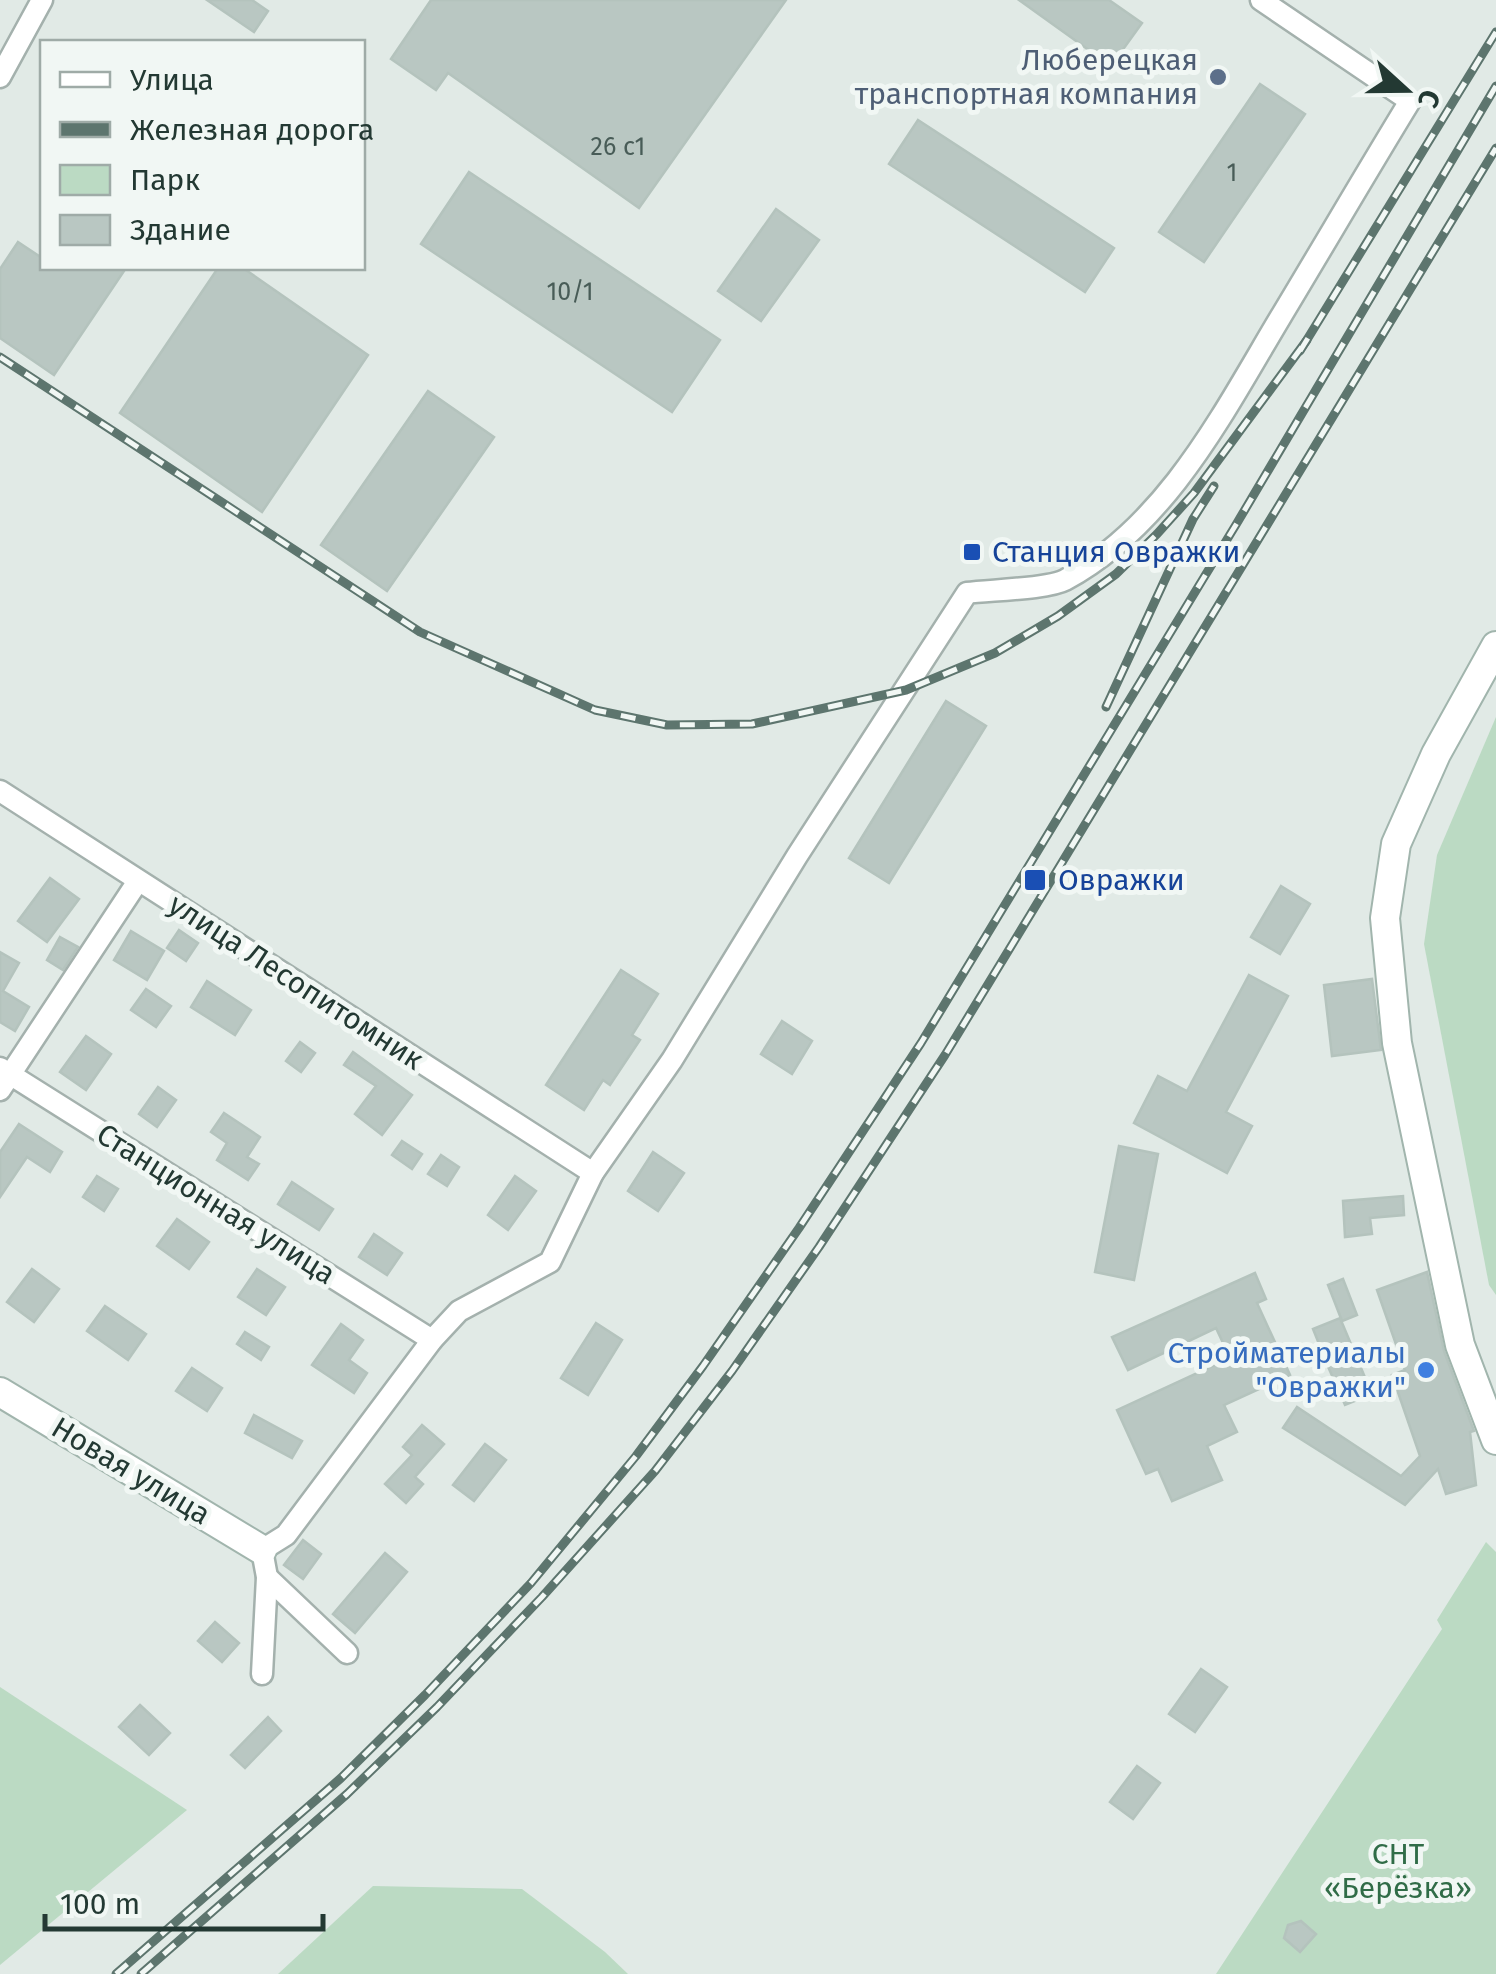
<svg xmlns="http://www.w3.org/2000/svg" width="1496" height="1974" font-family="'Fira Sans',sans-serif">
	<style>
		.green { fill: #bbdac3 }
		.building { fill: #b9c7c2; stroke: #b4c3bd; stroke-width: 2.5 }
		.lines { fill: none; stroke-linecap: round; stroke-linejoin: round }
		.street-casing { stroke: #a4b1ad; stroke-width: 25 }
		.secondary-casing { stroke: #a1b5ad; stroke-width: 32 }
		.street { stroke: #fff; stroke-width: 20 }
		.secondary { stroke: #fff; stroke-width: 28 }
		.rail-casing { stroke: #5d756e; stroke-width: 9 }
		.rail { stroke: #f1f7f4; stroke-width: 5; stroke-dasharray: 15; stroke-linecap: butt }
		.service-dot { fill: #5c6f8a; stroke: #f1f7f4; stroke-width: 4 }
		.transit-dot { fill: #1a4fb4; stroke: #f1f7f4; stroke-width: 4 }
		.shop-dot { fill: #3f7fe0; stroke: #f1f7f4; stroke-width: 4 }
		.labels { text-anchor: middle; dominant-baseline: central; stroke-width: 10; stroke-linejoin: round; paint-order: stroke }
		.number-label { font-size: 25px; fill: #485c57 }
		.service-label { font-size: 30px; fill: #4e5e75; stroke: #f1f7f4; text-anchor: end }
		.transit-label { font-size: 30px; fill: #164399; stroke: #f1f7f4; text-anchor: start }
		.street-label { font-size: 30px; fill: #233933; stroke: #f1f7f4 }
		.shop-label { font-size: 30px; fill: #366cbe; stroke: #f1f7f4; text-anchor: end }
		.park-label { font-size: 30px; fill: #306c47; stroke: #f1f7f4 }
	</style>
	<rect width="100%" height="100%" fill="#e1eae6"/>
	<g class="green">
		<path d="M 1496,717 L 1496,1295 L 1489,1285 L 1424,944 L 1437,855 Z"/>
		<path d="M 1486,1542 L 1496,1552 L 1496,1974 L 1216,1974 L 1442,1629 L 1437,1620 Z"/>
		<path d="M 0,1687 L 187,1810 L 0,1965 Z"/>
		<path d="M 373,1886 L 522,1889 L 605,1952 L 628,1974 L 278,1974 Z"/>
	</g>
	<g class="building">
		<path d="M 207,0 L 252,0 L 268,11 L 254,32 Z"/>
		<path d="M 431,0 L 786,0 L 639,208 L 448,73 L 436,90 L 391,59 Z"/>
		<path d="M 1019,0 L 1109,0 L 1142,23 L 1111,66 Z"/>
		<path d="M 1260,84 L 1305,114 L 1204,262 L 1159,232 Z"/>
		<path d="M 918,120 L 1114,248 L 1085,292 L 889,164 Z"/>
		<path d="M 469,172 L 720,340 L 672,412 L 421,244 Z"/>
		<path d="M 776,209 L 819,240 L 761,321 L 718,291 Z"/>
		<path d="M 18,242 L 42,258 L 42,268 L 126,268 L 54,375 L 0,338 L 0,269 Z"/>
		<path d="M 218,268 L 243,268 L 368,355 L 262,512 L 120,413 Z"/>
		<path d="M 428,391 L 494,437 L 387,591 L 321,545 Z"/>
		<path d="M 946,701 L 986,726 L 889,883 L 849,858 Z"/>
		<path d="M 50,878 L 79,899 L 47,942 L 18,921 Z"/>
		<path d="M 1281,886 L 1310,904 L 1280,954 L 1251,937 Z"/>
		<path d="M 179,930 L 198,943 L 186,961 L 167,948 Z"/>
		<path d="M 131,931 L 164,951 L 147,980 L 114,960 Z"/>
		<path d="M 60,937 L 78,947 L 63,970 L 47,960 Z"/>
		<path d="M 0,952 L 19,963 L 3,991 L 29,1007 L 15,1031 L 0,1022 Z"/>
		<path d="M 621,970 L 658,994 L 632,1035 L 640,1040 L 610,1085 L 603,1080 L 584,1110 L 546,1085 Z"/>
		<path d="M 1249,975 L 1288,996 L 1226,1112 L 1252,1126 L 1227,1173 L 1134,1123 L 1158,1076 L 1187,1091 Z"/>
		<path d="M 1372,979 L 1381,1050 L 1332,1056 L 1324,985 Z"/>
		<path d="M 207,981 L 251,1010 L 235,1035 L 191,1007 Z"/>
		<path d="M 146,989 L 171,1006 L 156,1027 L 131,1010 Z"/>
		<path d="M 782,1021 L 812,1041 L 792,1074 L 761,1054 Z"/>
		<path d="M 86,1036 L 111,1054 L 86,1090 L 60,1072 Z"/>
		<path d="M 300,1042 L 315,1053 L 301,1072 L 286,1061 Z"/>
		<path d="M 353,1052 L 412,1095 L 382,1135 L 355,1114 L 376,1086 L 344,1065 Z"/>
		<path d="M 158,1087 L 176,1100 L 157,1127 L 139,1114 Z"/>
		<path d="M 224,1113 L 260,1137 L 247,1157 L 259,1164 L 248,1180 L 217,1160 L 227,1143 L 211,1132 Z"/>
		<path d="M 19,1124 L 62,1152 L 50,1172 L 27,1157 L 0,1197 L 0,1152 Z"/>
		<path d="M 402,1141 L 422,1154 L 412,1169 L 392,1155 Z"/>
		<path d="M 1119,1146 L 1158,1154 L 1134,1280 L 1095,1272 Z"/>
		<path d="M 653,1152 L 684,1173 L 658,1211 L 628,1191 Z"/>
		<path d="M 441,1155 L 459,1167 L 447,1186 L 428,1174 Z"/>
		<path d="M 97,1176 L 118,1189 L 104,1211 L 83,1197 Z"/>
		<path d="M 515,1176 L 536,1191 L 508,1230 L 488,1215 Z"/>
		<path d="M 292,1182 L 333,1209 L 319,1230 L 278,1204 Z"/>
		<path d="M 1403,1196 L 1404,1215 L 1370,1218 L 1372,1234 L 1345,1237 L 1343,1201 Z"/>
		<path d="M 177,1219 L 209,1242 L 189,1269 L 157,1246 Z"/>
		<path d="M 374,1234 L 402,1253 L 387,1275 L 359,1257 Z"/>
		<path d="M 32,1269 L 59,1289 L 34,1322 L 7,1302 Z"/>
		<path d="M 257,1269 L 285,1287 L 266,1315 L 238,1297 Z"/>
		<path d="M 1427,1272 L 1444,1351 L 1474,1431 L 1470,1432 L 1476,1485 L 1446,1494 L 1438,1469 L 1405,1505 L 1283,1428 L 1297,1407 L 1401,1476 L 1420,1456 L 1392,1375 L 1405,1370 L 1377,1290 Z"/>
		<path d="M 1255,1273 L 1266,1299 L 1257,1303 L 1290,1375 L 1224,1405 L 1237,1432 L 1207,1446 L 1222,1480 L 1172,1501 L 1158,1469 L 1146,1474 L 1117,1410 L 1230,1358 L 1216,1328 L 1128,1370 L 1112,1337 Z"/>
		<path d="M 1343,1279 L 1357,1315 L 1342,1321 L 1328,1285 Z"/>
		<path d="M 105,1306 L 146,1334 L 128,1360 L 87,1331 Z"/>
		<path d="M 1340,1318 L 1372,1394 L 1345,1405 L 1326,1362 L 1329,1357 L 1325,1359 L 1313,1329 Z"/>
		<path d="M 596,1323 L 622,1340 L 588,1395 L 561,1378 Z"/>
		<path d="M 341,1324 L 363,1340 L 349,1360 L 367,1373 L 354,1393 L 312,1365 Z"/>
		<path d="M 245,1332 L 269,1347 L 261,1360 L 237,1344 Z"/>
		<path d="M 192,1368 L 222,1388 L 207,1411 L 176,1391 Z"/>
		<path d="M 254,1415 L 302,1441 L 292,1458 L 245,1433 Z"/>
		<path d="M 422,1425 L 444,1444 L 415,1477 L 423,1484 L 406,1503 L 385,1484 L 412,1455 L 403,1447 Z"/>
		<path d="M 485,1444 L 506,1460 L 474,1501 L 453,1485 Z"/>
		<path d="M 303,1540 L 321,1554 L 303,1579 L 284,1565 Z"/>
		<path d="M 385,1553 L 407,1572 L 355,1633 L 333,1614 Z"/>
		<path d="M 215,1622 L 239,1643 L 222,1662 L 198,1641 Z"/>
		<path d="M 1201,1669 L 1227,1687 L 1195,1732 L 1169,1714 Z"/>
		<path d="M 140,1705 L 170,1733 L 149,1755 L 119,1727 Z"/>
		<path d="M 268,1717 L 281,1731 L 245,1768 L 231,1755 Z"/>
		<path d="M 1137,1766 L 1160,1783 L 1133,1819 L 1110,1802 Z"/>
		<path d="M 1301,1921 L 1316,1934 L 1300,1952 L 1284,1938 L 1288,1925 Z"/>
	</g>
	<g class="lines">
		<g class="street-casing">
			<g id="street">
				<path d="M 0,77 L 42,0"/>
				<path d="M 0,791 L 593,1173"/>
				<path d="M 0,1068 L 432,1340"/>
				<path d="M 0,1090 L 138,881"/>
				<path d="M 267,1577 L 347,1653"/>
				<path d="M 262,1674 L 267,1577 L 262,1550 L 286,1535 L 432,1340 L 459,1311 L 550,1262 L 593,1173 L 672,1060 L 797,856 L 967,593 C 990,590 1048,589 1065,580 C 1167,525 1223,413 1280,318 C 1324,245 1366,173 1410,101 L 1261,0"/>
			</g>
		</g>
		<g class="secondary-casing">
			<g id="secondary">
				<path d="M 1496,646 L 1436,754 L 1396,844 L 1385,918 L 1397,1043 L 1460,1345 L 1496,1440"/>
				<path d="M 0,1392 L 262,1550"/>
			</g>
		</g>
		<use href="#street" class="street"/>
		<use href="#secondary" class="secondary"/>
		<g class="rail-casing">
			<g id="rail">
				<path d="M 1300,351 L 1496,32"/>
				<path d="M 0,357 L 420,632 L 595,710 L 667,725 L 752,724 L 906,690 L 995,653 L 1058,616 L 1116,574 L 1157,534 L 1194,493 L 1307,340"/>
				<path d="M 1106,707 L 1193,519 L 1214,486"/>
				<path d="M 116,1974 L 341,1778 L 425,1695 L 531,1583 L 636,1456 L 703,1366 L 799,1228 L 921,1043 L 1237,523 L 1496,86"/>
				<path d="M 141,1974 L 347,1794 L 437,1707 L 542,1597 L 655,1471 L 732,1371 L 819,1247 L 945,1055 L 1496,148"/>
			</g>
		</g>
		<use href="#rail" class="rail"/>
	</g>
	<circle class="service-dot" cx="1218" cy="77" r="10"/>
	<g class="transit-dot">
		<rect x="962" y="542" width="20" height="20" rx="5"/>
		<rect x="1023" y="868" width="24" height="24" rx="5"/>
	</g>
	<circle class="shop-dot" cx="1426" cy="1370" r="10"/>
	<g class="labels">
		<g class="number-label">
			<text x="618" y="147">26 с1</text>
			<text x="1232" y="173">1</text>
			<text x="570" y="292">10/1</text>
		</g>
		<g class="service-label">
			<text x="1198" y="60">Люберецкая<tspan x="1198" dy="34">транспортная компания</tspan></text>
		</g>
		<g class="transit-label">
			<text x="992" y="552">Станция Овражки</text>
			<text x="1058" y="880">Овражки</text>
		</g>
		<g class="street-label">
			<text transform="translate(296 982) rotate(33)">улица Лесопитомник</text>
			<text transform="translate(216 1204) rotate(32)">Станционная улица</text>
			<text transform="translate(131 1471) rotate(31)">Новая улица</text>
		</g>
		<g class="shop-label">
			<text x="1406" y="1353">Стройматериалы<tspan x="1406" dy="34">"Овражки"</tspan></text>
		</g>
		<g class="park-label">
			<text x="1398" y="1854">СНТ<tspan x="1398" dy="34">«Берёзка»</tspan></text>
		</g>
	</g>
	<rect x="40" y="40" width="325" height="230" fill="#f1f7f4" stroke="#9faba7" stroke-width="2.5"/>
	<rect x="60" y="72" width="50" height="15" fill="#ffffff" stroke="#9faba7" stroke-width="2.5"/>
	<text x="130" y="90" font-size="30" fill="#233933">Улица</text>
	<rect x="60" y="122" width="50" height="15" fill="#5d756e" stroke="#9faba7" stroke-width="2.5"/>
	<text x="130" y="140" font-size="30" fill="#233933">Железная дорога</text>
	<rect x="60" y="165" width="50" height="30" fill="#bbdac3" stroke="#9faba7" stroke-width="2.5"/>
	<text x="130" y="190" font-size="30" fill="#233933">Парк</text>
	<rect x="60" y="215" width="50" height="30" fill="#b9c7c2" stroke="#9faba7" stroke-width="2.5"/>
	<text x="130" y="240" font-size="30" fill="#233933">Здание</text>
	<g transform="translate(1406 90) rotate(111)" stroke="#f1f7f4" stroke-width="8" paint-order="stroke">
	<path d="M0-8L18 38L0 25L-18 38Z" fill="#233933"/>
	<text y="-15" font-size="28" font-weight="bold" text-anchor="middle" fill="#233933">С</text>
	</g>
	<path d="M45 1914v15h278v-15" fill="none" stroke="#233933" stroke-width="5"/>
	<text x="60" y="1914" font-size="30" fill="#233933" stroke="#f1f7f4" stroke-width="8" paint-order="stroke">100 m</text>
</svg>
